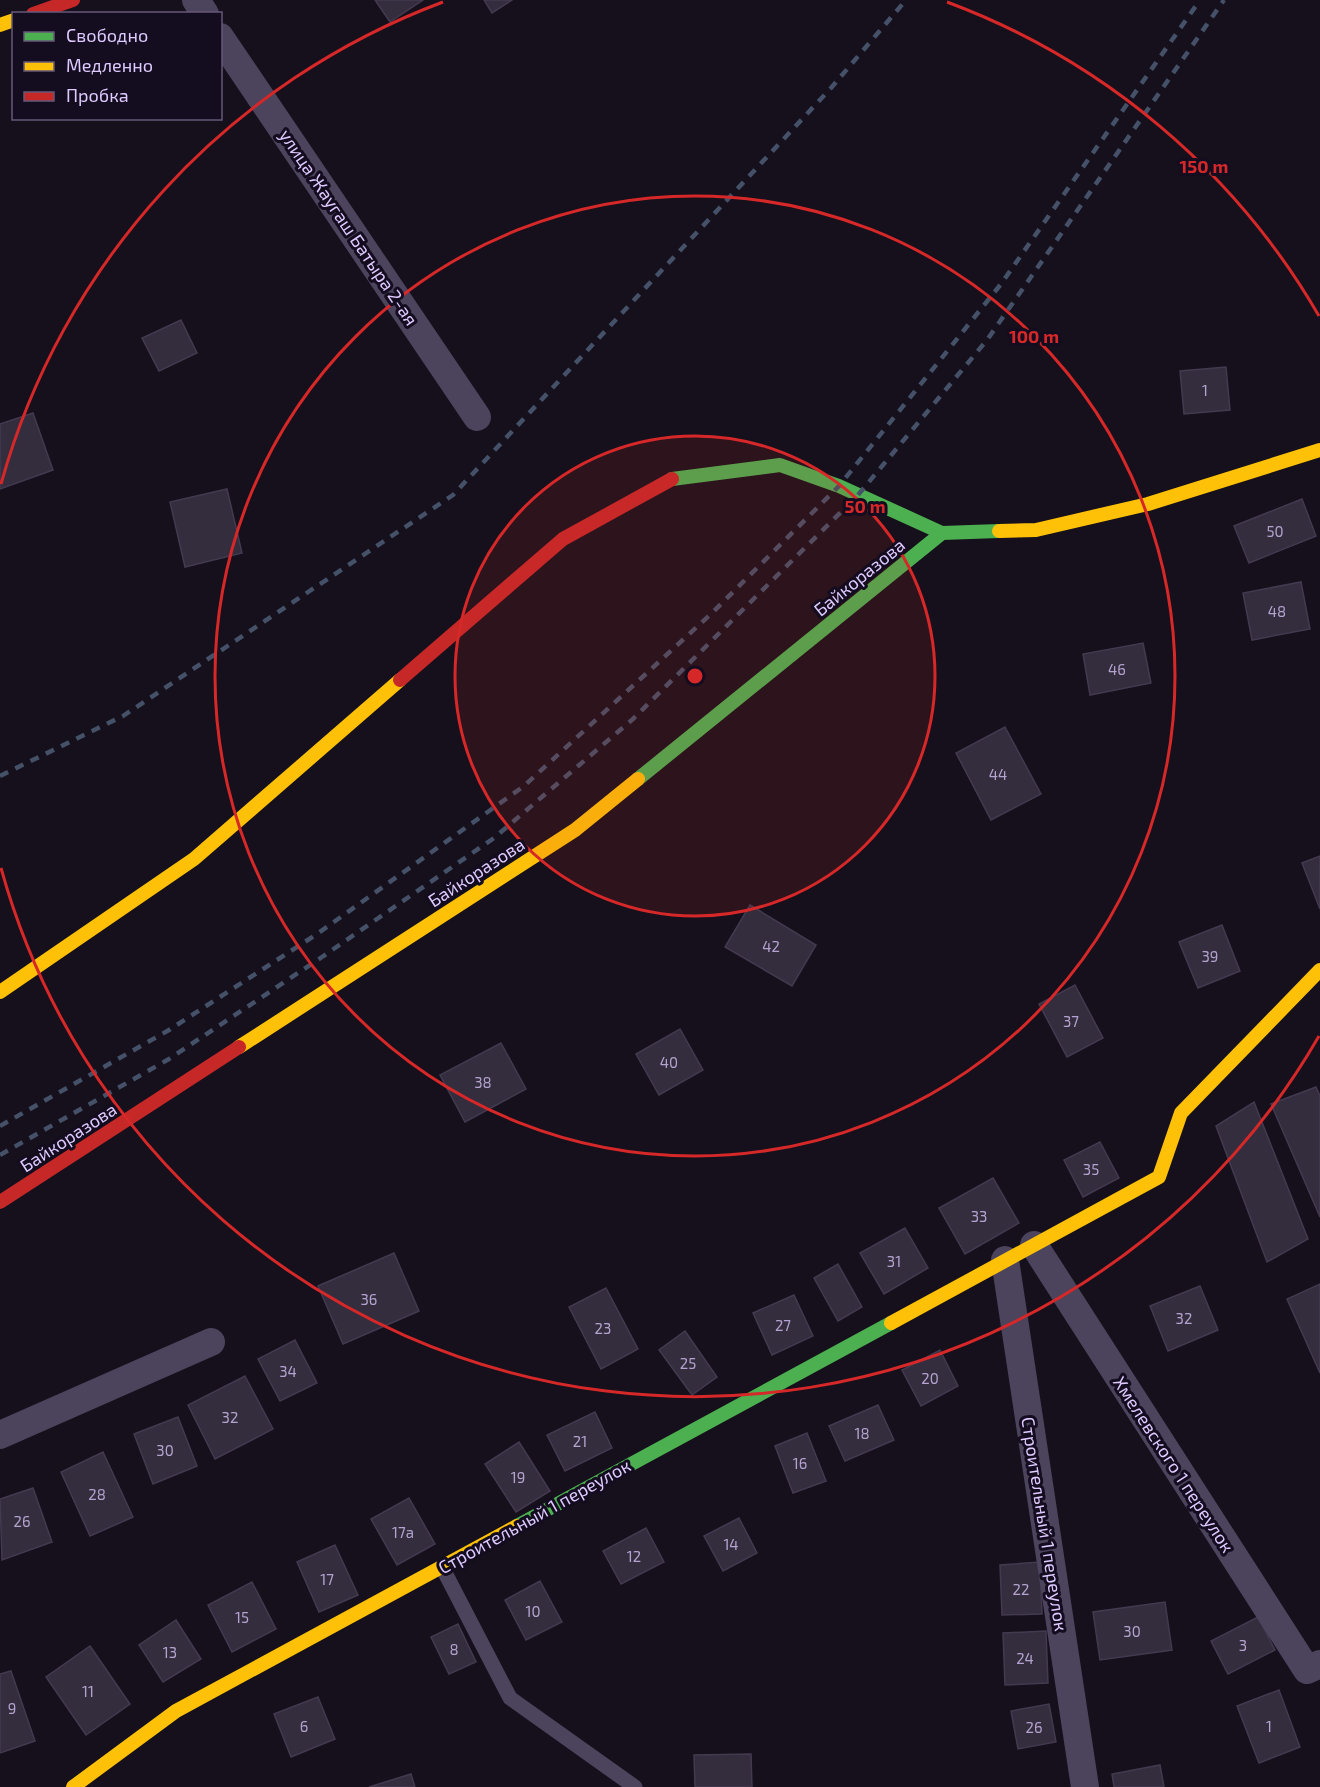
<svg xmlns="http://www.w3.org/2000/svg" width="1320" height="1787" font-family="'Exo 2',sans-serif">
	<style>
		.building { fill: #342d3e; stroke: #433a50; stroke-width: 1.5 }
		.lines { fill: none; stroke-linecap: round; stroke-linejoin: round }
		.lane { stroke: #4b445c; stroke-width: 15 }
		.street { stroke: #4b445c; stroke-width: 28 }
		.fast { stroke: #4caf50; stroke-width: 14 }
		.slow { stroke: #ffc107; stroke-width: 14 }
		.jam { stroke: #c62828; stroke-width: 14 }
		.rail { stroke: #455168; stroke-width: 4.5; stroke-dasharray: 9 8; stroke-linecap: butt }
		.ring { fill: none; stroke: #d62828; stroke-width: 3 }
		.labels { text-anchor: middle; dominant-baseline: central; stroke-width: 6; stroke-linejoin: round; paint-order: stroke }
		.number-label { font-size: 15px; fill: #b4a3cf }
		.street-label { font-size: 18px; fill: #decaff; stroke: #140c1f }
		.centre { fill: #d62828; stroke: #140c1f; stroke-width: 3 }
		.ring-label { font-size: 18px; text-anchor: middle; font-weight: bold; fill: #d62828; stroke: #140c1f; stroke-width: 6; stroke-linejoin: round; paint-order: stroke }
	</style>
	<rect width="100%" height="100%" fill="#15101b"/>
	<g class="building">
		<path d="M 375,0 L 423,0 L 390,22 Z"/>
		<path d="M 484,0 L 512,0 L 492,13 Z"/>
		<path d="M 181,320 L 197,353 L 159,371 L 142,338 Z"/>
		<path d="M 1226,367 L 1230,410 L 1184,414 L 1180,371 Z"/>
		<path d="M 33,413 L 53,470 L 0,489 L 0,424 Z"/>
		<path d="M 227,489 L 242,553 L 185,567 L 170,502 Z"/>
		<path d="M 1302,499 L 1316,536 L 1249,563 L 1234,526 Z"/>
		<path d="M 1301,582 L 1310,629 L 1252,640 L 1243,593 Z"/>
		<path d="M 1143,643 L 1151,683 L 1090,695 L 1083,654 Z"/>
		<path d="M 1005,727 L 1041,794 L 991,820 L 956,753 Z"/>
		<path d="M 1320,856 L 1320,909 L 1302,863 Z"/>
		<path d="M 750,905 L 816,945 L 792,986 L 725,947 Z"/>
		<path d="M 1222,925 L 1240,971 L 1198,988 L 1179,942 Z"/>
		<path d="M 1075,985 L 1103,1038 L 1067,1057 L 1039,1004 Z"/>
		<path d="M 680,1029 L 703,1070 L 659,1095 L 636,1054 Z"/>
		<path d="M 501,1043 L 526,1089 L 465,1122 L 440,1075 Z"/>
		<path d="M 1316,1087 L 1320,1096 L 1320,1217 L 1271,1104 Z"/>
		<path d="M 1254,1102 L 1308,1239 L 1267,1262 L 1216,1126 Z"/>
		<path d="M 1100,1142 L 1119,1178 L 1083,1197 L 1064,1160 Z"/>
		<path d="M 993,1178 L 1019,1223 L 965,1254 L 939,1208 Z"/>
		<path d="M 905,1228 L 928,1268 L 884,1294 L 860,1253 Z"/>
		<path d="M 394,1253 L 419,1311 L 343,1344 L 318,1286 Z"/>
		<path d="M 838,1264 L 862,1307 L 838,1321 L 814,1278 Z"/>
		<path d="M 1320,1284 L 1320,1373 L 1287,1299 Z"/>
		<path d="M 1200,1286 L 1218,1330 L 1168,1351 L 1150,1306 Z"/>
		<path d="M 606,1288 L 638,1349 L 601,1369 L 569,1307 Z"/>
		<path d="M 794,1295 L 813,1336 L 772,1355 L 753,1313 Z"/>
		<path d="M 685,1331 L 717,1377 L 692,1395 L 659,1350 Z"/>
		<path d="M 295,1340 L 317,1383 L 280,1401 L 258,1359 Z"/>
		<path d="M 940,1350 L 958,1386 L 921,1406 L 902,1370 Z"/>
		<path d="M 245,1376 L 273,1429 L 215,1459 L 188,1405 Z"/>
		<path d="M 878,1405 L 894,1440 L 845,1461 L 829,1426 Z"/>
		<path d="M 595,1412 L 612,1448 L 565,1471 L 547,1435 Z"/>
		<path d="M 178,1417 L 197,1466 L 153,1484 L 134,1434 Z"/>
		<path d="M 807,1433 L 826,1481 L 793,1493 L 775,1446 Z"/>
		<path d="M 519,1442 L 550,1491 L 516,1512 L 485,1464 Z"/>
		<path d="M 103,1452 L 133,1517 L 90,1536 L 61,1472 Z"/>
		<path d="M 33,1488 L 52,1542 L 2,1560 L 0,1499 Z"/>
		<path d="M 409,1498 L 435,1544 L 397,1565 L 371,1519 Z"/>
		<path d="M 739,1518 L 757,1553 L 723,1571 L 704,1536 Z"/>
		<path d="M 646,1528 L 664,1562 L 621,1584 L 603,1551 Z"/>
		<path d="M 335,1545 L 358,1595 L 319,1612 L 297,1562 Z"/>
		<path d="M 1040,1562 L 1042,1614 L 1002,1615 L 1000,1565 Z"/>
		<path d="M 540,1581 L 562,1622 L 526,1640 L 505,1600 Z"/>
		<path d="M 252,1582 L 276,1629 L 232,1652 L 208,1605 Z"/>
		<path d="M 1165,1602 L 1172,1650 L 1100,1660 L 1093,1612 Z"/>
		<path d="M 1258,1617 L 1275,1650 L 1228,1674 L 1211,1641 Z"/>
		<path d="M 176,1620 L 201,1659 L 163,1682 L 139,1645 Z"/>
		<path d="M 458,1624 L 476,1662 L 449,1674 L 431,1637 Z"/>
		<path d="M 1046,1631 L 1048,1683 L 1005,1685 L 1003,1633 Z"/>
		<path d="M 90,1646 L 130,1704 L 86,1735 L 46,1677 Z"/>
		<path d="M 11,1671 L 35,1741 L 0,1753 L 0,1674 Z"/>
		<path d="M 1279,1690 L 1300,1747 L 1259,1763 L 1237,1706 Z"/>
		<path d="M 318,1697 L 335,1739 L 291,1757 L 274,1714 Z"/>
		<path d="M 1049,1704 L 1056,1742 L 1018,1749 L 1011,1711 Z"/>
		<path d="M 751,1754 L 752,1787 L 695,1787 L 694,1755 Z"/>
		<path d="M 1160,1765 L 1164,1787 L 1114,1787 L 1112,1774 Z"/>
		<path d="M 411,1774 L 415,1787 L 369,1787 Z"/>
	</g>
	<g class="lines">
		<path class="lane" d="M 442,1567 L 510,1698 L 635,1787"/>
		<g class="street">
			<path d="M 196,0 L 205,14"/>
			<path d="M 220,37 L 477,417"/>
			<path d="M 1034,1245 L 1307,1670 L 1320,1664"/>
			<path d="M 1005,1260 L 1085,1787"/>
			<path d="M 0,1435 L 211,1342"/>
		</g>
		<g class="fast">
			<path d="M 672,479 L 780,465 L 839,486 L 942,533 L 999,531"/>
			<path d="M 638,779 L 942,533"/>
			<path d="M 517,1526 L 891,1323"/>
		</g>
		<g class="slow">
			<path d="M 0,25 L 14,20"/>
			<path d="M 999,531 L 1036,530 L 1148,504 L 1320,450"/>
			<path d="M 0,992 L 194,859 L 400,680"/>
			<path d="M 239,1047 L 575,830 L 638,779"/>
			<path d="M 891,1323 L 1159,1177 L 1181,1113 L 1320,970"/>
			<path d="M 73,1787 L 176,1711 L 517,1526"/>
		</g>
		<g class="jam">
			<path d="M 33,14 L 73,0"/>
			<path d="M 400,680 L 563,539 L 672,479"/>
			<path d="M 0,1202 L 239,1047"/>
		</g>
		<g class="rail">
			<path d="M 0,776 L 123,716 L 453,495 L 831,88 L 906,0"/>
			<path d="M 0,1126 L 169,1030 L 317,934 L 524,786 L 712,613 L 839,486 L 1001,284 L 1200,0"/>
			<path d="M 0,1155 L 169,1059 L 322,957 L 494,838 L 633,719 L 858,495 L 987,340 L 1224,0"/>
		</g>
	</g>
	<circle cx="695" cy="676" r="240" fill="#d62828" fill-opacity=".12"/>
	<g class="ring">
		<circle cx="695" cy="676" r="240"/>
		<circle cx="695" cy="676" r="480"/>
		<path d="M1319 1036A720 720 0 0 1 1 868M1 484A720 720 0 0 1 443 2M947 2A720 720 0 0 1 1319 316"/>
	</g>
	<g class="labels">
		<g class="number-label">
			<text x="1205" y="390">1</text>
			<text x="1275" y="531">50</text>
			<text x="1277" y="611">48</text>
			<text x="1117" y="669">46</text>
			<text x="998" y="774">44</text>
			<text x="771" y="946">42</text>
			<text x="1210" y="956">39</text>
			<text x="1071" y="1021">37</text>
			<text x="669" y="1062">40</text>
			<text x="483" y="1082">38</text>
			<text x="1091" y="1169">35</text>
			<text x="979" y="1216">33</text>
			<text x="894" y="1261">31</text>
			<text x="369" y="1299">36</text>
			<text x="1184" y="1318">32</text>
			<text x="783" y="1325">27</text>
			<text x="603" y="1328">23</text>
			<text x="688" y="1363">25</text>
			<text x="288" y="1371">34</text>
			<text x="930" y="1378">20</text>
			<text x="230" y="1417">32</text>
			<text x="862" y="1433">18</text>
			<text x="580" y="1441">21</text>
			<text x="165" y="1450">30</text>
			<text x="800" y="1463">16</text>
			<text x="518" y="1477">19</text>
			<text x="97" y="1494">28</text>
			<text x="22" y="1521">26</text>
			<text x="403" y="1532">17а</text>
			<text x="731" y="1544">14</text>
			<text x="634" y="1556">12</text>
			<text x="327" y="1579">17</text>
			<text x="1021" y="1589">22</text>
			<text x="533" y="1611">10</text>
			<text x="242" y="1617">15</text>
			<text x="1132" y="1631">30</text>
			<text x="1243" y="1645">3</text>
			<text x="454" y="1649">8</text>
			<text x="170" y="1652">13</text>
			<text x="1025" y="1658">24</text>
			<text x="88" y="1691">11</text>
			<text x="12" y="1708">9</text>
			<text x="304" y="1726">6</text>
			<text x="1269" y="1726">1</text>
			<text x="1034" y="1727">26</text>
		</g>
		<g class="street-label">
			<text transform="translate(349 227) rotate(56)">улица Жаугаш Батыра 2-ая</text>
			<text transform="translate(859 577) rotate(-39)">Байкоразова</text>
			<text transform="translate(476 872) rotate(-33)">Байкоразова</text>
			<text transform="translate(68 1137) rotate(-33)">Байкоразова</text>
			<text transform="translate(1174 1464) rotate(57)">Хмелевского 1 переулок</text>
			<text transform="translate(534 1516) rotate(-29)">Строительный 1 переулок</text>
			<text transform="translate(1045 1524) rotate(81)">Строительный 1 переулок</text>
		</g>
	</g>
	<circle cx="695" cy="676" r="9" class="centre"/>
	<g class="ring-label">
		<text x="1204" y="173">150 m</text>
		<text x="1034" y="343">100 m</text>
		<text x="865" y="513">50 m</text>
	</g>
	<rect x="12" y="12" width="210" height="108" fill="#140c1f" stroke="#655879" stroke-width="1.5"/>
	<rect x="24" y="32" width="30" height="9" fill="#4caf50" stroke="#655879" stroke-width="1.5"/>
	<text x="66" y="42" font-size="18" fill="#decaff">Свободно</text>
	<rect x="24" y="62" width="30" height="9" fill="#ffc107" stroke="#655879" stroke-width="1.5"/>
	<text x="66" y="72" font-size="18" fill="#decaff">Медленно</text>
	<rect x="24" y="92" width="30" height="9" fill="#c62828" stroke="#655879" stroke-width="1.5"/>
	<text x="66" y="102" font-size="18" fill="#decaff">Пробка</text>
</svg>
